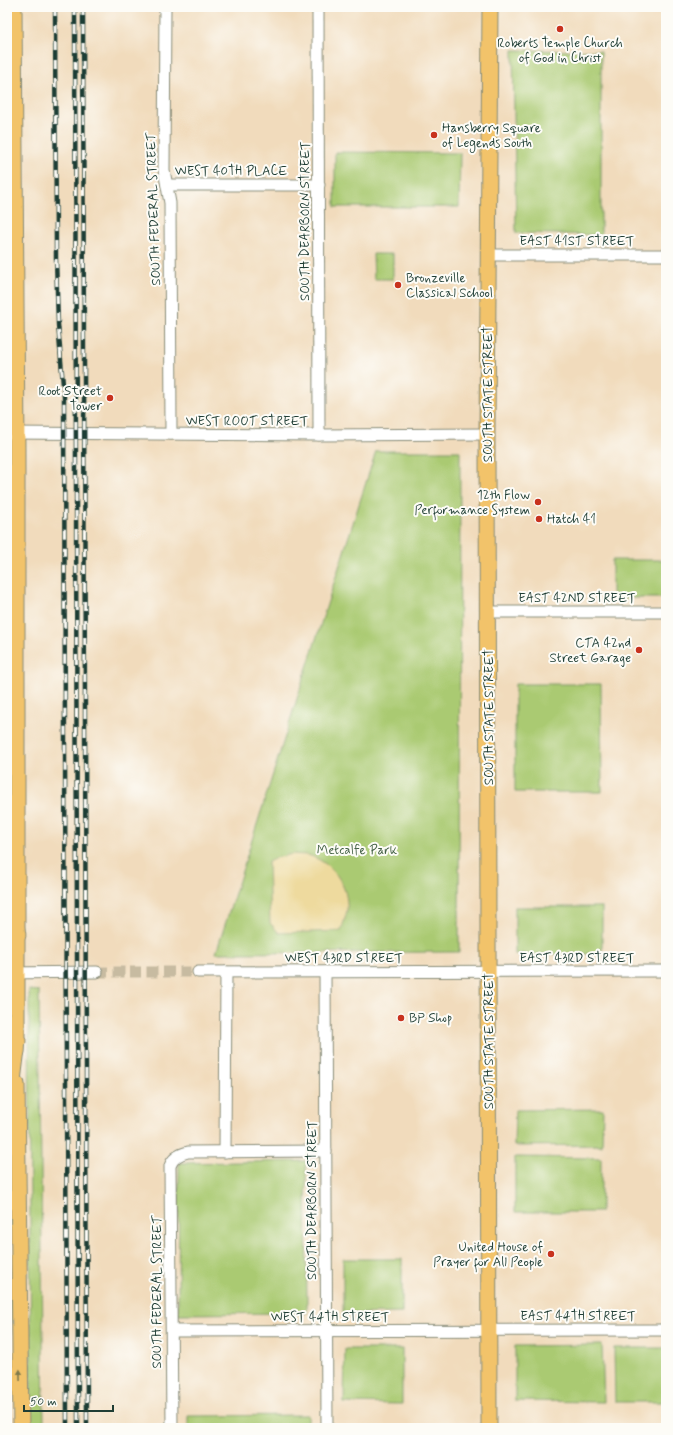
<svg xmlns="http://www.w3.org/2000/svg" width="673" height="1435" font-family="Mynerve,sans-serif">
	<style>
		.green { fill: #aaca72; stroke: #648453 }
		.sand { fill: #eeda9e; stroke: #868c69 }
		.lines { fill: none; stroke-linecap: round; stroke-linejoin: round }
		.minor-tunnel { stroke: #c7bba1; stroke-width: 11; stroke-dasharray: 11 5.5; stroke-linecap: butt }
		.minor-casing { stroke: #888c78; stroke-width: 13 }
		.major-casing { stroke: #888c78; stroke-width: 17 }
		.highway-casing { stroke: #888c78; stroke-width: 19 }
		.minor { stroke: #fff; stroke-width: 11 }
		.major { stroke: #f2c36a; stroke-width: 15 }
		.highway { stroke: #f2c36a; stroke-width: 17 }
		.rail-casing { stroke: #1f3d34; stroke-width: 4.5 }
		.rail { stroke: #fdfcf7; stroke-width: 3; stroke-dasharray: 9; stroke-linecap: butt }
		.oneway { fill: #7e794c }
		.poi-dot { fill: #c8321e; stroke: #fdfcf7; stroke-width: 1.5 }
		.labels { text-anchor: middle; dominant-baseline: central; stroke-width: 4; stroke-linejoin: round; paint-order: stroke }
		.poi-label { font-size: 13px; fill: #1f3d34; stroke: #fdfcf7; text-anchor: start }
		.street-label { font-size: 13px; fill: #1f3d34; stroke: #fdfcf7 }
		.park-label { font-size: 13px; fill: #426044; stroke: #fdfcf7 }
	</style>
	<rect width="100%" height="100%" fill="#fdfcf7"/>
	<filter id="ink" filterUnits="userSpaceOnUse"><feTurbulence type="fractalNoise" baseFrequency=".025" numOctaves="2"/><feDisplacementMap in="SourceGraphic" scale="8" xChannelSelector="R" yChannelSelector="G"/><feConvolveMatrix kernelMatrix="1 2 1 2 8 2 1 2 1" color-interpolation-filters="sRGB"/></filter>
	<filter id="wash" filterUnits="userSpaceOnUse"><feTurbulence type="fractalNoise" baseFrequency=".012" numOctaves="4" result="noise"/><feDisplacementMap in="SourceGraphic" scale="16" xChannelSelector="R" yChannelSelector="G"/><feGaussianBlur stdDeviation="0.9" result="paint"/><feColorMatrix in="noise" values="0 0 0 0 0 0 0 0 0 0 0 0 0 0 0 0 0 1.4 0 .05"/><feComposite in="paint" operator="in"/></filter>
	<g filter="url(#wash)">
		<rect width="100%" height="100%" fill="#f1dbbc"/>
		<g class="green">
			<path d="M 513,50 L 601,51 L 601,235 L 516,233 Z"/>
			<path d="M 335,152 L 460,153 L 459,207 L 335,207 Z"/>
			<path d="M 373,254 L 393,254 L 393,279 L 374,279 Z"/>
			<path d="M 376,451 L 460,451 L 459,952 L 216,953 Z"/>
			<path d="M 7,452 L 8,452 L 9,823 L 7,809 Z"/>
			<path d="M 612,560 L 666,560 L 666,598 L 621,598 L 612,593 Z"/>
			<path d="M 515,684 L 601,684 L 602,792 L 515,792 Z"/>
			<rect x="515" y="907" width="87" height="47"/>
			<path d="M 29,990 L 39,991 L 44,1428 L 31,1428 Z"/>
			<path d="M 603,1109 L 602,1145 L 514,1146 L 515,1110 Z"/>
			<path d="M 515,1157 L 601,1158 L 601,1212 L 515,1212 Z"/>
			<path d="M 306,1161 L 307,1313 L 178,1314 L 179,1163 Z"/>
			<path d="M 11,1183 L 11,1428 L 7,1428 L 7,1198 L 8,1184 Z"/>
			<path d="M 343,1259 L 402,1259 L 402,1313 L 343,1314 Z"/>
			<path d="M 602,1345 L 604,1402 L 515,1401 L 515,1346 Z"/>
			<path d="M 614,1348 L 666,1348 L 666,1402 L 615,1402 Z"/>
			<path d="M 345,1349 L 402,1349 L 402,1404 L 344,1403 Z"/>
			<path d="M 308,1415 L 308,1428 L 188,1428 L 188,1416 Z"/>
		</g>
		<path class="sand" d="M 292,854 C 298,855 305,854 311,856 C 333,864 349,886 347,910 C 346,917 343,924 341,931 L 279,933 L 270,923 L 268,862 L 276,858 Z"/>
	</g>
	<g filter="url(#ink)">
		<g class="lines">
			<path class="minor-tunnel" d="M 97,972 L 198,972"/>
			<g class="minor-casing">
				<g id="minor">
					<path d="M 165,7 L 164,170 L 170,203 L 171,434"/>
					<path d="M 318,7 L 319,435"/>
					<path d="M 167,185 L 319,185"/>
					<path d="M 488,255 L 666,255"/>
					<path d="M 7,433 L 319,435 L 487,434"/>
					<path d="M 488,612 L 666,612"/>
					<path d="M 198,972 L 666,971"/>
					<path d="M 325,972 L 327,1428"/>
					<path d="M 7,973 L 97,972"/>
					<path d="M 225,1152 L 226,972"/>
					<path d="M 172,1331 L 666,1330"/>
					<path d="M 172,1428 L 170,1166 C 173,1157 180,1154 188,1152 L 326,1151"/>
				</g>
			</g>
			<g class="major-casing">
				<g id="major">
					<path d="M 14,7 L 17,450 L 17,1052"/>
					<path d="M 17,1084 L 21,1428"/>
					<path d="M 489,1428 L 487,434 L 490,7"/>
				</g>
			</g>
			<g class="highway-casing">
				<g id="highway">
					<path d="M 7,875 L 10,899 L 17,935"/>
					<path d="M 7,1120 L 17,1041"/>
				</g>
			</g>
			<use href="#minor" class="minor"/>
			<use href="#major" class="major"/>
			<use href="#highway" class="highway"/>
			<g class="rail-casing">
				<g id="rail">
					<path d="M 55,7 L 56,258 L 58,324 L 64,397 L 67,1428"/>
					<path d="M 75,7 L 78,1428"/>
					<path d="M 83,7 L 87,1428"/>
				</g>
			</g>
			<use href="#rail" class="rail"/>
		</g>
		<defs><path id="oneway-solid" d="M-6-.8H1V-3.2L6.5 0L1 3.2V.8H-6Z"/></defs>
		<use class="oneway" href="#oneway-solid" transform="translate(20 1375) rotate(-91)"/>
	</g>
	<g class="poi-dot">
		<circle cx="560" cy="29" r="4"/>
		<circle cx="434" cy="135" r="4"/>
		<circle cx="398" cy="285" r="4"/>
		<circle cx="110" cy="398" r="4"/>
		<circle cx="538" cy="502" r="4"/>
		<circle cx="539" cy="519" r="4"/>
		<circle cx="639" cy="650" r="4"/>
		<circle cx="401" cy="1018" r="4"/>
		<circle cx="551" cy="1254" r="4"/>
	</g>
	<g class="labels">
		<g class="poi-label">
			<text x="560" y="43" text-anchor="middle">Roberts Temple Church<tspan x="560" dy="15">of God in Christ</tspan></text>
			<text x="442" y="128">Hansberry Square<tspan x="442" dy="15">of Legends South</tspan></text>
			<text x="406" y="278">Bronzeville<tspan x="406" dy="15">Classical School</tspan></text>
			<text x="102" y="391" text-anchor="end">Root Street<tspan x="102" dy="15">Tower</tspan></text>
			<text x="530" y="495" text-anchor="end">12th Flow<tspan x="530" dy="15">Performance System</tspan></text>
			<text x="547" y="519">Hatch 41</text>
			<text x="631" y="643" text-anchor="end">CTA 42nd<tspan x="631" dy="15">Street Garage</tspan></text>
			<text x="409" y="1018">BP Shop</text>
			<text x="543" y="1247" text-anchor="end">United House of<tspan x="543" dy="15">Prayer for All People</tspan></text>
		</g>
		<g class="street-label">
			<text x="231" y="171">WEST 40TH PLACE</text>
			<text transform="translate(154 209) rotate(-92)">SOUTH FEDERAL STREET</text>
			<text transform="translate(305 221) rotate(-90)">SOUTH DEARBORN STREET</text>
			<text x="577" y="241">EAST 41ST STREET</text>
			<text transform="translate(488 394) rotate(-90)">SOUTH STATE STREET</text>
			<text x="247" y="421">WEST ROOT STREET</text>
			<text x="577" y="598">EAST 42ND STREET</text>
			<text transform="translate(489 717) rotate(-90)">SOUTH STATE STREET</text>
			<text x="344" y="958">WEST 43RD STREET</text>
			<text x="577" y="958">EAST 43RD STREET</text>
			<text transform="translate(489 1041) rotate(-90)">SOUTH STATE STREET</text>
			<text transform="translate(312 1200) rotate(-90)">SOUTH DEARBORN STREET</text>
			<text transform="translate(157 1292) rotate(-90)">SOUTH FEDERAL STREET</text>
			<text x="578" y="1316">EAST 44TH STREET</text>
			<text x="330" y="1317">WEST 44TH STREET</text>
		</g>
		<g class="park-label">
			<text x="357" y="850">Metcalfe Park</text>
		</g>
	</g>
	<rect width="673" height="1435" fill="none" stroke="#fdfcf7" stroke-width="24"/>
	<path d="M24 1405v6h89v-6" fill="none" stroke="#1f3d34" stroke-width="2"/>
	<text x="30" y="1405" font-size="12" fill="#1f3d34" stroke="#fdfcf7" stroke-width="3" paint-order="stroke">50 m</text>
</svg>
